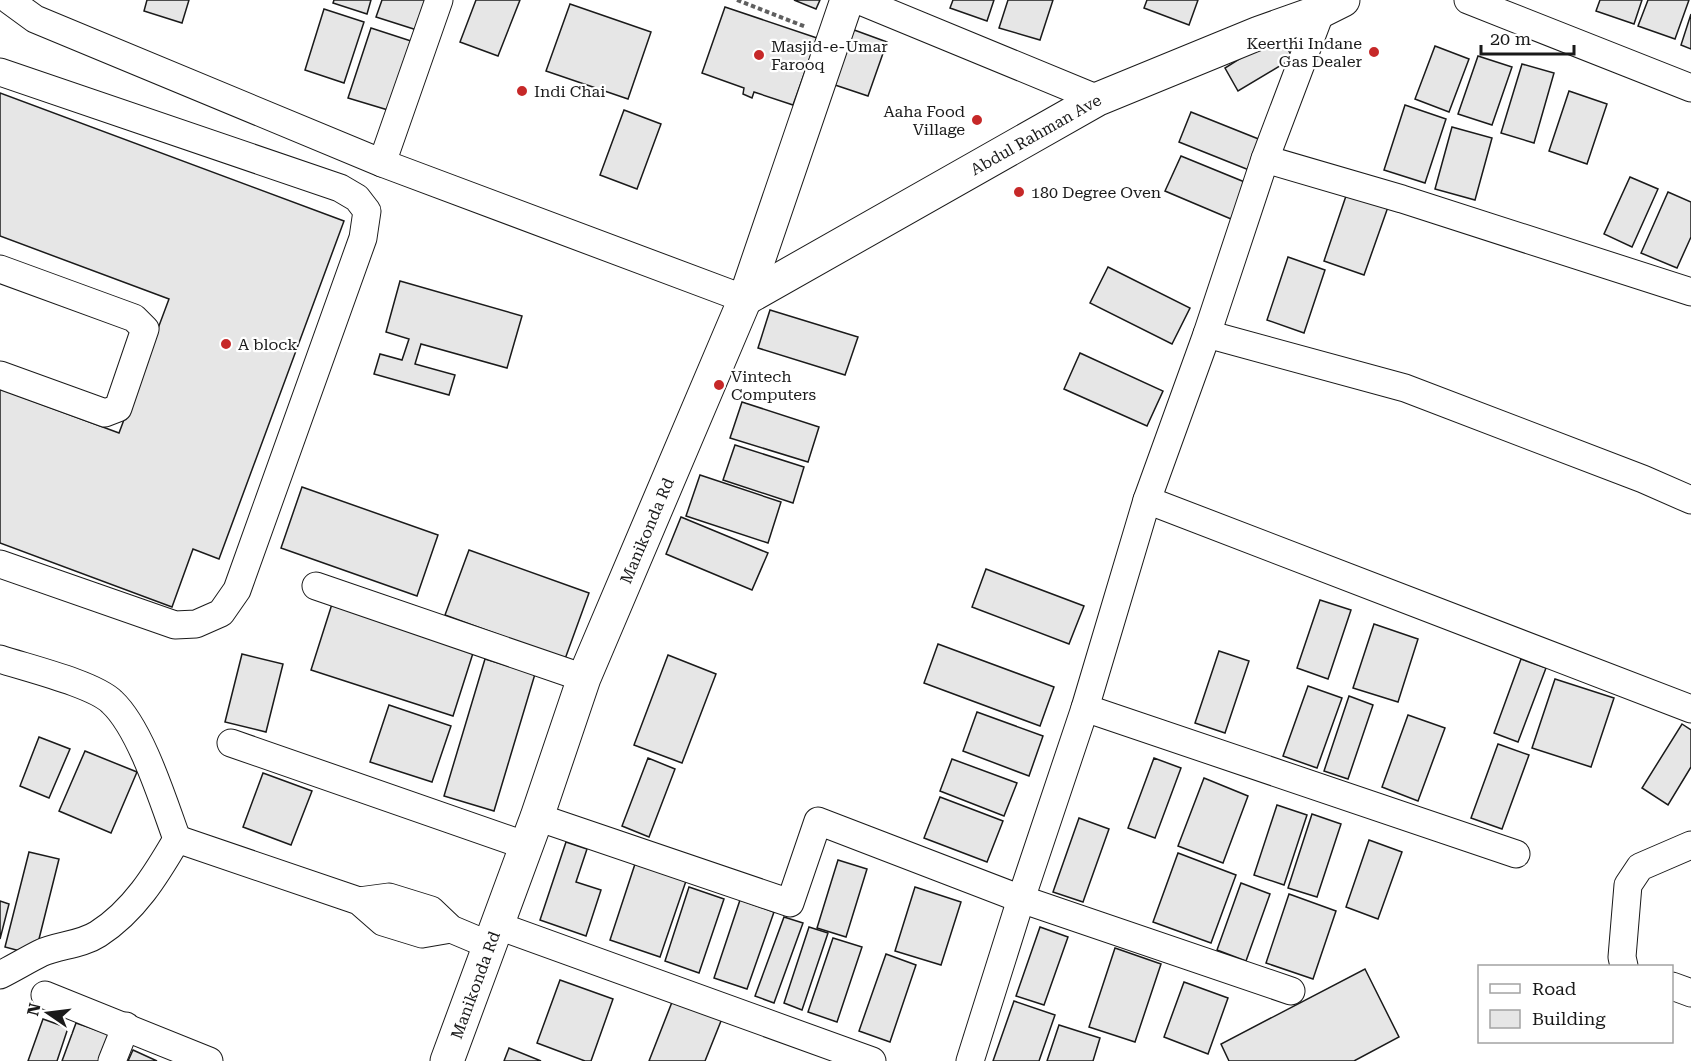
<svg xmlns="http://www.w3.org/2000/svg" width="1691" height="1061" font-family="'Roboto Serif',serif">
	<style>
		.building { fill: #e6e6e6; stroke: #1a1a1a; stroke-width: 1.5 }
		.lines { fill: none; stroke-linecap: round; stroke-linejoin: round }
		.minor-casing { stroke: #1a1a1a; stroke-width: 29 }
		.tertiary-casing { stroke: #1a1a1a; stroke-width: 35 }
		.path { stroke: #5f5f5f; stroke-width: 4; stroke-dasharray: 4.5 3; stroke-linecap: butt }
		.minor { stroke: #fff; stroke-width: 27 }
		.tertiary { stroke: #fff; stroke-width: 33 }
		.poi-dot { fill: #c62828; stroke: #fff; stroke-width: 2 }
		.labels { text-anchor: middle; dominant-baseline: central; stroke-width: 4.5; stroke-linejoin: round; paint-order: stroke }
		.poi-label { font-size: 16px; fill: #1a1a1a; stroke: #fff; text-anchor: start }
		.street-label { font-size: 16px; fill: #1a1a1a; stroke: #fff }
	</style>
	<rect width="100%" height="100%" fill="#fff"/>
	<g class="building">
		<path d="M 147,0 L 189,0 L 182,23 L 144,11 Z"/>
		<path d="M 334,0 L 371,0 L 367,14 L 333,3 Z"/>
		<path d="M 382,0 L 430,0 L 420,31 L 376,17 Z"/>
		<path d="M 476,0 L 520,0 L 498,56 L 460,42 Z"/>
		<path d="M 794,0 L 820,0 L 816,9 Z"/>
		<path d="M 953,0 L 994,0 L 987,21 L 950,8 Z"/>
		<path d="M 1008,0 L 1053,0 L 1040,40 L 999,28 Z"/>
		<path d="M 1147,0 L 1198,0 L 1189,25 L 1144,8 Z"/>
		<path d="M 1600,0 L 1642,0 L 1634,24 L 1596,11 Z"/>
		<path d="M 1648,0 L 1689,0 L 1675,39 L 1638,26 Z"/>
		<path d="M 570,4 L 651,32 L 628,99 L 546,71 Z"/>
		<path d="M 725,7 L 817,38 L 793,105 L 754,92 L 752,98 L 743,94 L 744,88 L 702,73 Z"/>
		<path d="M 324,9 L 364,22 L 344,83 L 305,70 Z"/>
		<path d="M 1691,14 L 1691,49 L 1681,45 Z"/>
		<path d="M 846,27 L 887,42 L 868,96 L 826,82 Z"/>
		<path d="M 371,28 L 411,41 L 388,110 L 348,98 Z"/>
		<path d="M 1279,34 L 1293,58 L 1238,91 L 1225,68 Z"/>
		<path d="M 1435,46 L 1469,59 L 1449,112 L 1415,99 Z"/>
		<path d="M 1478,56 L 1512,67 L 1492,125 L 1458,114 Z"/>
		<path d="M 1522,64 L 1554,73 L 1534,143 L 1501,133 Z"/>
		<path d="M 1569,91 L 1607,104 L 1587,164 L 1549,151 Z"/>
		<path d="M 0,93 L 344,221 L 219,559 L 193,549 L 172,607 L 0,543 L 0,389 L 119,433 L 169,299 L 0,236 Z"/>
		<path d="M 1405,105 L 1446,119 L 1425,183 L 1384,170 Z"/>
		<path d="M 624,110 L 661,124 L 637,189 L 600,175 Z"/>
		<path d="M 1191,112 L 1261,140 L 1249,170 L 1179,142 Z"/>
		<path d="M 1452,127 L 1492,138 L 1475,200 L 1435,189 Z"/>
		<path d="M 1181,156 L 1247,183 L 1231,219 L 1165,191 Z"/>
		<path d="M 1630,177 L 1658,189 L 1632,247 L 1604,234 Z"/>
		<path d="M 1668,192 L 1691,202 L 1691,237 L 1677,268 L 1641,253 Z"/>
		<path d="M 1347,193 L 1388,207 L 1364,275 L 1324,261 Z"/>
		<path d="M 1288,257 L 1325,270 L 1304,333 L 1267,320 Z"/>
		<path d="M 1108,267 L 1190,308 L 1172,344 L 1090,303 Z"/>
		<path d="M 400,281 L 522,316 L 507,368 L 421,344 L 415,364 L 455,375 L 449,395 L 374,374 L 380,354 L 402,360 L 409,339 L 386,332 Z"/>
		<path d="M 770,310 L 858,337 L 845,375 L 758,348 Z"/>
		<path d="M 1080,353 L 1163,391 L 1147,426 L 1064,389 Z"/>
		<path d="M 742,402 L 819,427 L 808,462 L 730,438 Z"/>
		<path d="M 735,445 L 804,467 L 793,503 L 723,480 Z"/>
		<path d="M 700,475 L 781,502 L 768,543 L 686,516 Z"/>
		<path d="M 302,487 L 438,535 L 417,596 L 281,548 Z"/>
		<path d="M 681,517 L 768,553 L 752,590 L 666,554 Z"/>
		<path d="M 469,550 L 589,593 L 565,659 L 445,615 Z"/>
		<path d="M 986,569 L 1084,606 L 1069,644 L 972,607 Z"/>
		<path d="M 1320,600 L 1351,610 L 1328,679 L 1297,668 Z"/>
		<path d="M 332,604 L 474,650 L 453,716 L 311,670 Z"/>
		<path d="M 1374,624 L 1418,639 L 1398,702 L 1353,688 Z"/>
		<path d="M 938,644 L 1054,687 L 1040,726 L 924,683 Z"/>
		<path d="M 1219,651 L 1249,661 L 1225,733 L 1195,723 Z"/>
		<path d="M 242,654 L 283,664 L 266,732 L 225,722 Z"/>
		<path d="M 668,655 L 716,674 L 682,763 L 634,745 Z"/>
		<path d="M 485,659 L 535,674 L 494,811 L 444,796 Z"/>
		<path d="M 1521,659 L 1546,668 L 1518,742 L 1494,733 Z"/>
		<path d="M 1555,679 L 1614,698 L 1591,767 L 1532,748 Z"/>
		<path d="M 1308,686 L 1342,698 L 1317,768 L 1283,756 Z"/>
		<path d="M 1349,696 L 1373,705 L 1348,779 L 1324,771 Z"/>
		<path d="M 389,705 L 451,726 L 432,782 L 370,762 Z"/>
		<path d="M 977,712 L 1043,736 L 1029,776 L 963,751 Z"/>
		<path d="M 1408,715 L 1445,728 L 1418,801 L 1382,787 Z"/>
		<path d="M 1682,724 L 1691,730 L 1691,767 L 1668,805 L 1642,788 Z"/>
		<path d="M 39,737 L 70,749 L 49,798 L 20,786 Z"/>
		<path d="M 1498,744 L 1529,755 L 1502,829 L 1471,818 Z"/>
		<path d="M 85,751 L 137,772 L 111,833 L 59,811 Z"/>
		<path d="M 648,758 L 675,769 L 649,837 L 622,826 Z"/>
		<path d="M 1154,758 L 1181,768 L 1155,838 L 1128,828 Z"/>
		<path d="M 952,759 L 1017,783 L 1004,816 L 940,791 Z"/>
		<path d="M 263,773 L 312,791 L 291,845 L 243,827 Z"/>
		<path d="M 1204,778 L 1248,796 L 1223,863 L 1178,846 Z"/>
		<path d="M 940,797 L 1003,821 L 987,862 L 924,838 Z"/>
		<path d="M 1277,805 L 1307,815 L 1284,885 L 1254,875 Z"/>
		<path d="M 1312,814 L 1341,824 L 1317,897 L 1288,888 Z"/>
		<path d="M 1079,818 L 1109,829 L 1083,902 L 1053,892 Z"/>
		<path d="M 1369,840 L 1402,852 L 1378,919 L 1346,907 Z"/>
		<path d="M 566,842 L 587,849 L 576,882 L 601,890 L 586,936 L 540,920 Z"/>
		<path d="M 29,852 L 59,859 L 35,955 L 5,947 Z"/>
		<path d="M 1178,853 L 1236,875 L 1211,943 L 1153,922 Z"/>
		<path d="M 838,860 L 867,869 L 846,937 L 817,928 Z"/>
		<path d="M 635,864 L 686,881 L 660,957 L 610,940 Z"/>
		<path d="M 1241,883 L 1270,894 L 1246,961 L 1217,950 Z"/>
		<path d="M 689,887 L 724,899 L 699,973 L 665,961 Z"/>
		<path d="M 915,887 L 961,902 L 941,965 L 895,951 Z"/>
		<path d="M 1289,894 L 1336,911 L 1313,979 L 1266,963 Z"/>
		<path d="M 740,900 L 774,912 L 747,989 L 714,978 Z"/>
		<path d="M 0,901 L 9,904 L 0,939 Z"/>
		<path d="M 784,917 L 803,923 L 774,1003 L 755,996 Z"/>
		<path d="M 809,927 L 828,933 L 802,1010 L 784,1003 Z"/>
		<path d="M 1040,927 L 1068,937 L 1044,1005 L 1016,996 Z"/>
		<path d="M 833,938 L 862,947 L 837,1022 L 808,1012 Z"/>
		<path d="M 1115,948 L 1161,964 L 1135,1042 L 1089,1027 Z"/>
		<path d="M 886,954 L 916,965 L 890,1042 L 859,1031 Z"/>
		<path d="M 1365,969 L 1399,1037 L 1354,1061 L 1229,1061 L 1221,1044 Z"/>
		<path d="M 560,980 L 613,999 L 591,1061 L 585,1061 L 537,1043 Z"/>
		<path d="M 1184,982 L 1228,998 L 1208,1054 L 1164,1037 Z"/>
		<path d="M 674,997 L 723,1016 L 705,1061 L 649,1061 Z"/>
		<path d="M 1014,1001 L 1055,1015 L 1039,1061 L 993,1061 Z"/>
		<path d="M 43,1019 L 68,1028 L 57,1061 L 28,1061 Z"/>
		<path d="M 76,1023 L 111,1035 L 102,1061 L 62,1061 Z"/>
		<path d="M 1059,1025 L 1100,1038 L 1093,1061 L 1047,1061 Z"/>
		<path d="M 509,1048 L 541,1061 L 504,1061 Z"/>
		<path d="M 133,1050 L 157,1061 L 128,1061 Z"/>
	</g>
	<g class="lines">
		<g class="minor-casing">
			<g id="minor">
				<path d="M 9,0 L 35,19 L 382,163 L 745,299"/>
				<path d="M 858,0 L 1098,99"/>
				<path d="M 1468,0 L 1691,88"/>
				<path d="M 1321,11 L 1265,159 L 1207,334 L 1147,500 L 1085,708 L 1516,854"/>
				<path d="M 0,72 L 340,188 L 357,198 L 367,211 L 363,238 L 237,590 L 221,613 L 196,624 L 175,625 L 0,564"/>
				<path d="M 1265,159 L 1402,199 L 1691,292"/>
				<path d="M 382,163 L 439,0"/>
				<path d="M 0,269 L 134,318 L 145,329 L 118,408 L 105,413 L 0,375"/>
				<path d="M 1207,334 L 1405,388 L 1643,479 L 1691,500"/>
				<path d="M 1147,500 L 1691,709"/>
				<path d="M 316,586 L 584,678"/>
				<path d="M 0,659 C 27,668 94,684 112,702 C 141,729 163,801 177,839"/>
				<path d="M 231,743 L 527,846"/>
				<path d="M 537,817 L 790,903 L 818,821 L 1021,899 L 1291,991"/>
				<path d="M 177,839 L 359,901 L 383,922 L 422,934 L 451,929"/>
				<path d="M 359,901 L 389,897 L 431,910 L 451,929 L 489,945"/>
				<path d="M 496,925 L 872,1061"/>
				<path d="M 1624,966 L 1622,957 L 1628,885 L 1640,867 L 1691,845"/>
				<path d="M 0,975 C 14,968 27,960 41,953 C 59,945 81,945 98,934 C 134,911 156,875 177,839"/>
				<path d="M 1672,986 L 1691,993"/>
				<path d="M 45,995 L 209,1061"/>
				<path d="M 112,1061 L 126,1026"/>
				<path d="M 970,1061 L 1021,899 L 1085,708"/>
			</g>
		</g>
		<g class="tertiary-casing">
			<g id="tertiary">
				<path id="s1" d="M 745,299 L 1098,99 L 1259,33 L 1321,11 L 1343,0"/>
				<path id="s2" d="M 447,1061 L 537,817 L 584,678 L 745,299 L 847,0"/>
			</g>
		</g>
		<path class="path" d="M 737,0 L 806,27"/>
		<use href="#minor" class="minor"/>
		<use href="#tertiary" class="tertiary"/>
	</g>
	<g class="poi-dot">
		<circle cx="1374" cy="52" r="6"/>
		<circle cx="759" cy="55" r="6"/>
		<circle cx="522" cy="91" r="6"/>
		<circle cx="977" cy="120" r="6"/>
		<circle cx="1019" cy="192" r="6"/>
		<circle cx="226" cy="344" r="6"/>
		<circle cx="719" cy="385" r="6"/>
	</g>
	<g class="labels">
		<g class="poi-label">
			<text x="1362" y="43" text-anchor="end">Keerthi Indane<tspan x="1362" dy="18">Gas Dealer</tspan></text>
			<text x="771" y="46">Masjid-e-Umar<tspan x="771" dy="18">Farooq</tspan></text>
			<text x="534" y="91">Indi Chai</text>
			<text x="965" y="111" text-anchor="end">Aaha Food<tspan x="965" dy="18">Village</tspan></text>
			<text x="1031" y="192">180 Degree Oven</text>
			<text x="238" y="344">A block</text>
			<text x="731" y="376">Vintech<tspan x="731" dy="18">Computers</tspan></text>
		</g>
		<g class="street-label">
			<text stroke="none"><textPath href="#s1" startOffset="334">Abdul Rahman Ave</textPath></text>
			<text stroke="none"><textPath href="#s2" startOffset="567">Manikonda Rd</textPath></text>
			<text stroke="none"><textPath href="#s2" startOffset="81">Manikonda Rd</textPath></text>
		</g>
	</g>
	<rect x="1478" y="965" width="195" height="78" fill="#ffffff" stroke="#a3a3a3" stroke-width="1.5"/>
	<rect x="1490" y="984" width="30" height="9" fill="#ffffff" stroke="#a3a3a3" stroke-width="1.5"/>
	<text x="1532" y="995" font-size="18" fill="#1a1a1a">Road</text>
	<rect x="1490" y="1010" width="30" height="18" fill="#e6e6e6" stroke="#a3a3a3" stroke-width="1.5"/>
	<text x="1532" y="1025" font-size="18" fill="#1a1a1a">Building</text>
	<g transform="translate(48 1013) rotate(284)" stroke="#ffffff" stroke-width="4.5" paint-order="stroke">
	<path d="M0-4.5L10 22L0 15L-10 22Z" fill="#1a1a1a"/>
	<text y="-9" font-size="16" font-weight="bold" text-anchor="middle" fill="#1a1a1a">N</text>
	</g>
	<path d="M1481 45v9h93v-9" fill="none" stroke="#1a1a1a" stroke-width="3"/>
	<text x="1490" y="45" font-size="18" fill="#1a1a1a" stroke="#ffffff" stroke-width="4.5" paint-order="stroke">20 m</text>
</svg>
